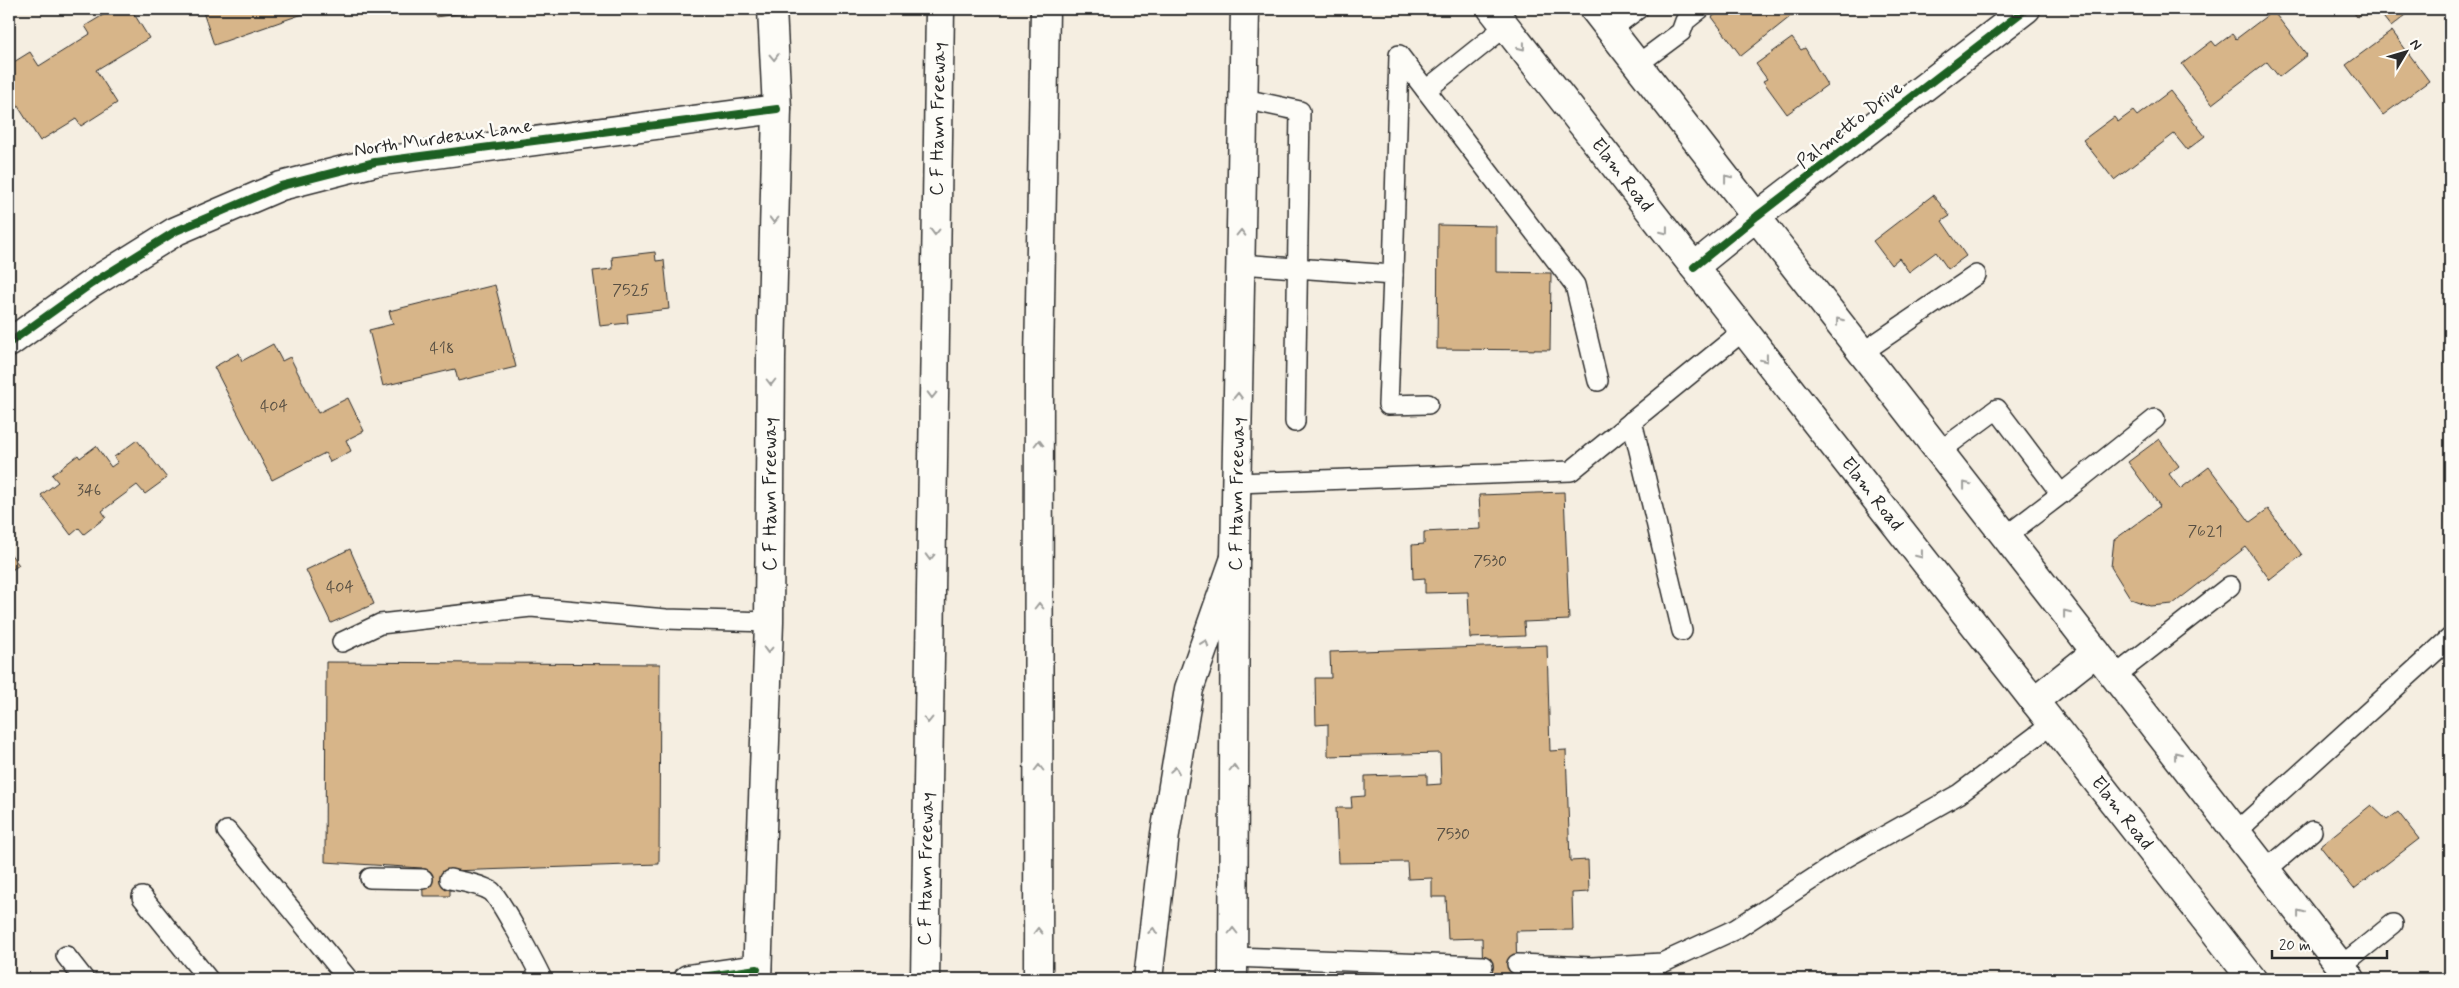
<svg xmlns="http://www.w3.org/2000/svg" width="2459" height="988" font-family="Mynerve,sans-serif">
	<style>
		.building { fill: #d7b589; stroke: #2b2b2b }
		.lines { fill: none; stroke-linecap: round; stroke-linejoin: round }
		.service-casing { stroke: #2b2b2b; stroke-width: 22 }
		.minor-casing { stroke: #2b2b2b; stroke-width: 31 }
		.secondary-casing { stroke: #2b2b2b; stroke-width: 31 }
		.motorway-casing { stroke: #2b2b2b; stroke-width: 31 }
		.service { stroke: #fdfcf7; stroke-width: 19 }
		.minor { stroke: #fdfcf7; stroke-width: 28 }
		.secondary { stroke: #fdfcf7; stroke-width: 28 }
		.motorway { stroke: #fdfcf7; stroke-width: 28 }
		.cycleway-casing { stroke: #fdfcf7; stroke-width: 11 }
		.cycleway { stroke: #1b5e20; stroke-width: 8 }
		.oneway { stroke: #9e9e9b }
		.labels { text-anchor: middle; dominant-baseline: central; stroke-width: 5; stroke-linejoin: round; paint-order: stroke }
		.number-label { font-size: 16px; fill: #564e42 }
		.street-label { font-size: 19px; fill: #2b2b2b; stroke: #fdfcf7 }
	</style>
	<rect width="100%" height="100%" fill="#f5eee1"/>
	<filter id="ink" filterUnits="userSpaceOnUse"><feTurbulence type="fractalNoise" baseFrequency=".02" numOctaves="2"/><feDisplacementMap in="SourceGraphic" scale="10" xChannelSelector="R" yChannelSelector="G"/><feConvolveMatrix kernelMatrix="1 2 1 2 8 2 1 2 1" color-interpolation-filters="sRGB"/></filter>
	<g filter="url(#ink)">
		<g class="building">
			<path d="M 113,9 L 131,9 L 149,38 L 96,70 L 117,103 L 81,126 L 76,119 L 40,141 L 9,92 L 9,65 L 30,52 L 39,66 L 90,34 L 85,26 Z"/>
			<path d="M 202,9 L 317,9 L 214,45 Z"/>
			<path d="M 435,9 L 463,9 L 464,13 L 436,17 Z"/>
			<path d="M 1724,9 L 1800,9 L 1741,56 L 1712,17 Z"/>
			<path d="M 2351,9 L 2369,9 L 2357,17 Z"/>
			<path d="M 2377,9 L 2409,9 L 2411,11 L 2391,27 Z"/>
			<path d="M 2273,11 L 2307,55 L 2279,77 L 2267,62 L 2212,104 L 2182,64 L 2212,41 L 2216,46 L 2232,34 L 2236,39 Z"/>
			<path d="M 2392,31 L 2429,81 L 2383,115 L 2346,65 Z"/>
			<path d="M 1792,38 L 1801,50 L 1805,48 L 1827,85 L 1787,114 L 1763,81 L 1767,79 L 1756,64 Z"/>
			<path d="M 2170,91 L 2205,136 L 2187,150 L 2174,134 L 2114,180 L 2083,140 L 2114,117 L 2118,122 L 2133,111 L 2137,116 Z"/>
			<path d="M 1933,195 L 1950,216 L 1942,221 L 1966,256 L 1948,269 L 1936,252 L 1909,272 L 1899,258 L 1891,265 L 1873,241 Z"/>
			<path d="M 1438,225 L 1496,226 L 1496,272 L 1551,273 L 1550,350 L 1437,349 Z"/>
			<path d="M 655,252 L 656,261 L 664,260 L 669,309 L 627,314 L 628,323 L 600,326 L 593,271 L 613,269 L 612,257 Z"/>
			<path d="M 495,285 L 516,367 L 458,381 L 455,369 L 383,386 L 369,330 L 393,324 L 389,311 Z"/>
			<path d="M 273,344 L 282,361 L 290,357 L 318,413 L 348,398 L 364,431 L 346,440 L 351,451 L 330,462 L 325,453 L 272,480 L 214,367 L 239,353 L 242,361 Z"/>
			<path d="M 2159,439 L 2179,466 L 2169,474 L 2180,489 L 2209,467 L 2250,522 L 2268,509 L 2302,555 L 2270,580 L 2246,547 L 2173,604 L 2150,606 L 2131,599 L 2111,567 L 2114,540 L 2160,506 L 2128,462 Z"/>
			<path d="M 137,440 L 167,478 L 145,494 L 137,485 L 102,511 L 106,517 L 84,534 L 79,528 L 71,535 L 41,495 L 58,482 L 52,475 L 78,455 L 80,458 L 96,446 L 111,467 L 118,462 L 114,457 Z"/>
			<path d="M 1564,492 L 1569,620 L 1524,622 L 1525,636 L 1470,638 L 1468,592 L 1425,593 L 1425,578 L 1413,579 L 1412,545 L 1424,544 L 1424,532 L 1481,529 L 1479,495 Z"/>
			<path d="M 350,549 L 374,604 L 331,623 L 306,570 Z"/>
			<path d="M 9,552 L 19,565 L 9,572 Z"/>
			<path d="M 1547,645 L 1550,751 L 1566,750 L 1570,861 L 1588,860 L 1589,892 L 1572,893 L 1573,930 L 1516,931 L 1517,979 L 1483,979 L 1482,938 L 1448,939 L 1446,897 L 1432,897 L 1432,878 L 1408,879 L 1407,862 L 1338,863 L 1336,808 L 1352,808 L 1351,797 L 1365,796 L 1365,776 L 1427,774 L 1427,785 L 1441,784 L 1440,753 L 1328,756 L 1328,724 L 1316,725 L 1315,678 L 1331,678 L 1330,652 Z"/>
			<path d="M 326,662 L 660,664 L 659,864 L 450,871 L 450,896 L 423,896 L 422,868 L 325,862 Z"/>
			<path d="M 2371,805 L 2387,820 L 2398,812 L 2419,839 L 2354,889 L 2320,846 Z"/>
		</g>
		<g class="lines">
			<g class="service-casing">
				<g id="service">
					<path d="M 1610,30 L 1638,9"/>
					<path d="M 1638,64 L 1681,32 L 1685,21 L 1700,9"/>
					<path d="M 1426,90 L 1506,26"/>
					<path d="M 1244,99 L 1300,111 L 1295,422"/>
					<path d="M 1241,264 L 1393,275 L 1388,405 L 1428,404"/>
					<path d="M 1393,275 L 1399,55 L 1575,285 L 1598,381"/>
					<path d="M 1863,352 L 1976,275"/>
					<path d="M 1632,421 L 1682,631"/>
					<path d="M 1940,451 L 1997,409 L 2061,494 L 2006,536"/>
					<path d="M 1236,483 L 1571,471 L 1743,331"/>
					<path d="M 2061,494 L 2155,419"/>
					<path d="M 342,642 L 380,624 L 531,607 L 666,619 L 769,622"/>
					<path d="M 2115,676 L 2230,586"/>
					<path d="M 227,831 L 348,979"/>
					<path d="M 2236,832 L 2450,638"/>
					<path d="M 2266,870 L 2312,831"/>
					<path d="M 370,878 L 423,879"/>
					<path d="M 450,879 C 464,882 479,884 491,891 C 500,898 536,966 542,979"/>
					<path d="M 142,897 L 208,979"/>
					<path d="M 66,956 L 84,979"/>
					<path d="M 1233,957 L 1483,966"/>
					<path d="M 1517,964 L 1592,967 L 1662,963 L 1736,929 L 1840,861 L 1959,794 L 2052,724"/>
					<path d="M 2341,966 L 2393,924"/>
				</g>
			</g>
			<g class="minor-casing">
				<g id="minor">
					<path d="M 1694,267 L 1757,216 L 2026,9"/>
					<path d="M 9,343 L 91,284 L 176,231 L 281,186 L 375,162 L 777,109"/>
					<path d="M 688,979 L 757,969"/>
				</g>
			</g>
			<g class="secondary-casing">
				<g id="secondary">
					<path d="M 1492,9 L 2252,979"/>
					<path d="M 1594,9 L 2351,979"/>
					<path d="M 2034,701 L 2096,652"/>
					<path d="M 757,979 L 769,622 L 771,357 L 777,109 L 772,9"/>
					<path d="M 1233,979 L 1235,558 L 1245,9"/>
				</g>
			</g>
			<g class="motorway-casing">
				<g id="motorway">
					<path d="M 925,979 L 940,9"/>
					<path d="M 1038,979 L 1039,363 L 1045,9"/>
					<path d="M 1148,979 L 1165,834 L 1189,689 L 1235,558"/>
				</g>
			</g>
			<use href="#service" class="service"/>
			<use href="#minor" class="minor"/>
			<use href="#secondary" class="secondary"/>
			<use href="#motorway" class="motorway"/>
			<g class="cycleway-casing">
				<g id="cycleway">
					<path d="M 1694,267 L 1757,216 L 2026,9"/>
					<path d="M 9,343 L 91,284 L 176,231 L 281,186 L 375,162 L 777,109"/>
					<path d="M 688,979 L 757,969"/>
				</g>
			</g>
			<use href="#cycleway" class="cycleway"/>
		</g>
		<defs><path id="oneway-chevron" d="M-2-3.5L2.5 0L-2 3.5" fill="none" stroke-width="1.6" stroke-linecap="round" stroke-linejoin="round" transform="scale(1.25)"/></defs>
		<g class="oneway">
			<use href="#oneway-chevron" transform="translate(1522 47) rotate(52)"/>
			<use href="#oneway-chevron" transform="translate(774 57) rotate(88)"/>
			<use href="#oneway-chevron" transform="translate(1727 178) rotate(-128)"/>
			<use href="#oneway-chevron" transform="translate(774 220) rotate(91)"/>
			<use href="#oneway-chevron" transform="translate(1665 231) rotate(52)"/>
			<use href="#oneway-chevron" transform="translate(935 232) rotate(91)"/>
			<use href="#oneway-chevron" transform="translate(1241 233) rotate(-89)"/>
			<use href="#oneway-chevron" transform="translate(1839 321) rotate(-128)"/>
			<use href="#oneway-chevron" transform="translate(1765 359) rotate(52)"/>
			<use href="#oneway-chevron" transform="translate(771 382) rotate(90)"/>
			<use href="#oneway-chevron" transform="translate(932 395) rotate(91)"/>
			<use href="#oneway-chevron" transform="translate(1238 396) rotate(-89)"/>
			<use href="#oneway-chevron" transform="translate(1039 443) rotate(-90)"/>
			<use href="#oneway-chevron" transform="translate(1966 485) rotate(-128)"/>
			<use href="#oneway-chevron" transform="translate(1920 555) rotate(52)"/>
			<use href="#oneway-chevron" transform="translate(930 557) rotate(91)"/>
			<use href="#oneway-chevron" transform="translate(1039 606) rotate(-90)"/>
			<use href="#oneway-chevron" transform="translate(2066 613) rotate(-128)"/>
			<use href="#oneway-chevron" transform="translate(1205 643) rotate(-70)"/>
			<use href="#oneway-chevron" transform="translate(768 650) rotate(92)"/>
			<use href="#oneway-chevron" transform="translate(928 720) rotate(91)"/>
			<use href="#oneway-chevron" transform="translate(2177 755) rotate(-128)"/>
			<use href="#oneway-chevron" transform="translate(1039 768) rotate(-90)"/>
			<use href="#oneway-chevron" transform="translate(1234 768) rotate(-90)"/>
			<use href="#oneway-chevron" transform="translate(1175 770) rotate(-81)"/>
			<use href="#oneway-chevron" transform="translate(2300 913) rotate(-128)"/>
			<use href="#oneway-chevron" transform="translate(1038 931) rotate(-90)"/>
			<use href="#oneway-chevron" transform="translate(1153 931) rotate(-83)"/>
			<use href="#oneway-chevron" transform="translate(1233 931) rotate(-90)"/>
		</g>
	</g>
	<g class="labels">
		<g class="number-label">
			<text x="631" y="290">7525</text>
			<text x="442" y="348">418</text>
			<text x="274" y="406">404</text>
			<text x="89" y="490">346</text>
			<text x="2205" y="531">7621</text>
			<text x="1490" y="561">7530</text>
			<text x="340" y="587">404</text>
			<text x="1453" y="834">7530</text>
		</g>
		<g class="street-label">
			<text transform="translate(938 119) rotate(-89)">C F Hawn Freeway</text>
			<text transform="translate(1850 125) rotate(-38)">Palmetto Drive</text>
			<text transform="translate(443 138) rotate(-8)">North Murdeaux Lane</text>
			<text transform="translate(1622 175) rotate(52)">Elam Road</text>
			<text transform="translate(770 494) rotate(-90)">C F Hawn Freeway</text>
			<text transform="translate(1237 494) rotate(-89)">C F Hawn Freeway</text>
			<text transform="translate(1872 494) rotate(52)">Elam Road</text>
			<text transform="translate(2122 813) rotate(52)">Elam Road</text>
			<text transform="translate(926 869) rotate(-89)">C F Hawn Freeway</text>
		</g>
	</g>
	<rect width="2459" height="988" fill="none" stroke="#fdfcf7" stroke-width="30"/>
	<rect x="15" y="15" width="2429" height="958" fill="none" stroke="#2b2b2b" stroke-width="2" filter="url(#ink)"/>
	<g transform="translate(2406 52) rotate(52)" stroke="#fdfcf7" stroke-width="4" paint-order="stroke">
	<path d="M0-4L9 19L0 12L-9 19Z" fill="#2b2b2b"/>
	<text y="-8" font-size="14" font-weight="bold" text-anchor="middle" fill="#2b2b2b">N</text>
	</g>
	<path d="M2272 950v8h115v-8" fill="none" stroke="#2b2b2b" stroke-width="2.5"/>
	<text x="2279" y="950" font-size="15" fill="#2b2b2b" stroke="#fdfcf7" stroke-width="4" paint-order="stroke">20 m</text>
</svg>
